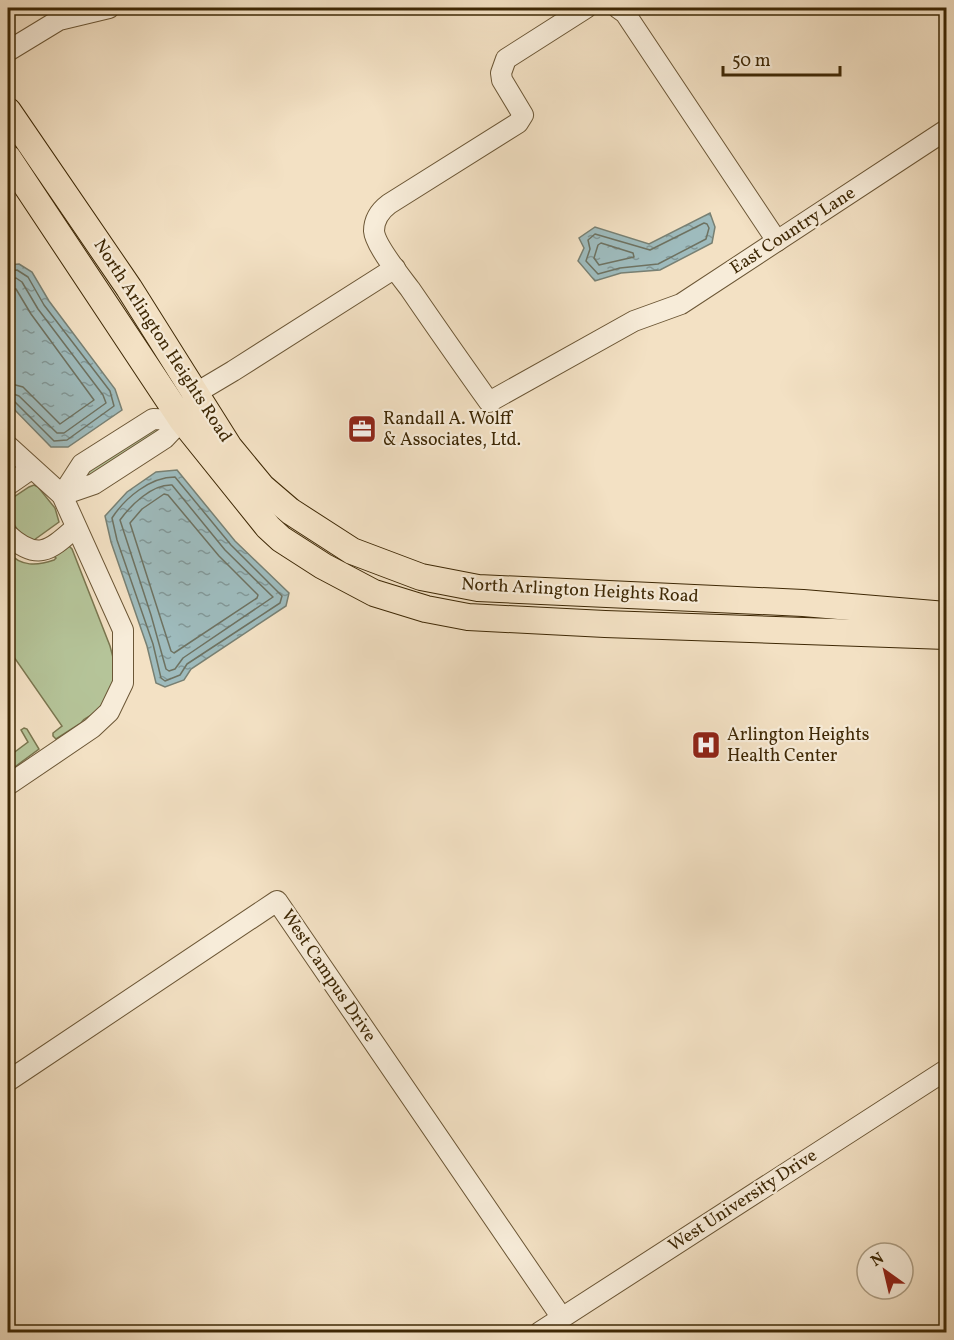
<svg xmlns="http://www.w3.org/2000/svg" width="954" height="1340" font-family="Vollkorn,serif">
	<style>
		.green { fill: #b5c499; stroke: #7a764f; stroke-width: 1.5 }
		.water { fill: url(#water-ripples); stroke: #788073; stroke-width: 1.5 }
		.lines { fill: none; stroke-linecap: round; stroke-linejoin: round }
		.shore { stroke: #6e7261; stroke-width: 1.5 }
		.minor-casing { stroke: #6b5635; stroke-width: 22 }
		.major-casing { stroke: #3e2805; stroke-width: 28 }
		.minor { stroke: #f7ecd9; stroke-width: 20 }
		.major { stroke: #f3e1c4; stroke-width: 26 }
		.labels { text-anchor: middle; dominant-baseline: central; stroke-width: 4.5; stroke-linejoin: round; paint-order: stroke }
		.street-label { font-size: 18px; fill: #3e2805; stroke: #f7ecd9 }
		.poi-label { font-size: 18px; fill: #3e2805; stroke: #f7ecd9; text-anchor: start }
	</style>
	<defs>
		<pattern id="water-ripples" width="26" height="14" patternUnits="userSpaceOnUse" patternTransform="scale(1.5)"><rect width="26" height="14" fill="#9ebbbd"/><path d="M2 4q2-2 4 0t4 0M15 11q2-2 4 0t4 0" fill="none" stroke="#829898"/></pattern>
	</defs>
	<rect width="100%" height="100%" fill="#f3e1c4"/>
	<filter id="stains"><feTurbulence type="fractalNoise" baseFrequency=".00333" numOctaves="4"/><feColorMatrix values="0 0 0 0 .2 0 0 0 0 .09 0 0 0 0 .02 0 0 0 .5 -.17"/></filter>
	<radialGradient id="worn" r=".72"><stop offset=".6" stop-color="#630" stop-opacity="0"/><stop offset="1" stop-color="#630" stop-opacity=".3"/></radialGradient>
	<g class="green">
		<path d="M 153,427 L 160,429 L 159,432 L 87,481 L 83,474 Z"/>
		<path d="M 34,485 L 38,487 L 55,508 L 59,522 L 34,540 L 22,537 L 8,515 L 8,501 L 29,487 Z"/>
		<path d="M 69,546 L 72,549 L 110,646 C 118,671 115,694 96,712 C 90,717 84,717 81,723 L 56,739 L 53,736 L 53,733 L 62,726 L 14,657 L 8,662 L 8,552 C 21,567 37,566 54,560 L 56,558 L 54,556 Z"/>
		<path d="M 24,728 L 27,729 L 39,749 L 8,772 L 8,757 L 28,742 L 21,730 Z"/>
	</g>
	<g class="water">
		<path d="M 710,213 L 715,227 L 712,243 L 660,270 L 621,273 L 595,281 L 578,261 L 584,248 L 579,238 L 595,227 L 649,244 Z"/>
		<path d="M 19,264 L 32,272 L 49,301 L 115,389 L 122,410 L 68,447 L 51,447 L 8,403 L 8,265 Z"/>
		<path d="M 177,470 L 235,541 L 289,593 L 286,606 L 191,669 L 184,680 L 165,687 L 156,683 L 147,646 L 111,542 L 105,516 L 127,492 L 156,472 Z"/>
	</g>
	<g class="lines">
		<g class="shore">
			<path d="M 704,223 L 707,224 L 709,228 L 706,239 L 658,264 L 620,268 L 598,274 L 586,261 L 590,249 L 588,240 L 595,234 L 650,250 Z"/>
			<path d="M 601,243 L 633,253 L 634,257 L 599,265 L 594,258 L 598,245 Z"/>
			<path d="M 8,271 L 17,270 L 28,277 L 44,305 L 110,391 L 114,406 L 67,440 L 54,441 L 14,401 L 8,399"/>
			<path d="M 8,279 L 16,278 L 22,282 L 38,309 L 103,395 L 106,403 L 64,433 L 57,433 L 19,396 L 8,392"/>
			<path d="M 8,288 L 16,289 L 31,314 L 94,400 L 60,424 L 23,387 L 8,383"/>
			<path d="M 175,477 L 231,545 L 282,596 L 280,603 L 187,664 L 180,675 L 165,681 L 161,678 L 153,644 L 117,540 L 112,518 C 125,498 150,477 175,477 Z"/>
			<path d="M 172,485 L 225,550 L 273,597 L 183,658 L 175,669 L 169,671 L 166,669 L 151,615 L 120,520 C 131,505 152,484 172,485 Z"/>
			<path d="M 164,494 L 168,495 L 219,556 L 258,595 L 257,598 L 174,653 L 171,651 L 130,523 L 142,509 Z"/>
		</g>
		<g class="minor-casing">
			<g id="minor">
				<path d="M 586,8 L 506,59 L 501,73 L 502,80 L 523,115 L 518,123 L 389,204 C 381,210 374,219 374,231 C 375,245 401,277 410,289 C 436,327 462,364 489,402 L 634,321 L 681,304 L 946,130"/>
				<path d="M 618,8 L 625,13 L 777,241"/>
				<path d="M 8,51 L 59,20 L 109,8"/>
				<path d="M 153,419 L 182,420 L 165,438 L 94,484 L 62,495 L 82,464 Z"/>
				<path d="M 182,420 L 196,393 L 233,371 L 395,268"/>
				<path d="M 8,446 L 62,495 L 123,630 L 123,683 L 109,712 L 92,728 L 8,785"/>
				<path d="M 8,485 L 31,469"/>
				<path d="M 8,535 C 38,562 50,550 75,528"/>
				<path d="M 8,1081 L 277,901 L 562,1318"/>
				<path d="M 540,1332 L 946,1070"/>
			</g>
		</g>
		<g class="major-casing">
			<g id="major">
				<path d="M 8,111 L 129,288 L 229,447 L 262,487 L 290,511 L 352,551 L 421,577 L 478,588 L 803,603 L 946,615"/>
				<path d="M 8,158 L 182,420 L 268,527 L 281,539 L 323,566 L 374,593 L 426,609 L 468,617 L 605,624 L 946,636"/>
			</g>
		</g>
		<use href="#minor" class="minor"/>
		<use href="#major" class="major"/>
	</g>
	<defs>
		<g id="office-square" transform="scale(1.5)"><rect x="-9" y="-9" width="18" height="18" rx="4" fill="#8f2418" stroke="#f7ecd9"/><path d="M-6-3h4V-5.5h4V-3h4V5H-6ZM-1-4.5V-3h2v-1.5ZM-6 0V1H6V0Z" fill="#fff"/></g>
		<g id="hospital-square" transform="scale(1.5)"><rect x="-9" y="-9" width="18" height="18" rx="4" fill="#8f2418" stroke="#f7ecd9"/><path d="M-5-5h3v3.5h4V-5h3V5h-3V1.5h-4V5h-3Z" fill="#fff"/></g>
	</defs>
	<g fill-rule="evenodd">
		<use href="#office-square" x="362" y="429"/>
		<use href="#hospital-square" x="706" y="745"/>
	</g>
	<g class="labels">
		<g class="street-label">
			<text transform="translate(793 231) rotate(-33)">East Country Lane</text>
			<text transform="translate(162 341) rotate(57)">North Arlington Heights Road</text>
			<text transform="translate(580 591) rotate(3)">North Arlington Heights Road</text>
			<text transform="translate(328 976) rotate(56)">West Campus Drive</text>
			<text transform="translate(743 1201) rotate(-33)">West University Drive</text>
		</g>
		<g class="poi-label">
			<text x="383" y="419">Randall A. Wolff<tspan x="383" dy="21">&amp; Associates, Ltd.</tspan></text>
			<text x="727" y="735">Arlington Heights<tspan x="727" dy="21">Health Center</tspan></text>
		</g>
	</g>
	<rect width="954" height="1340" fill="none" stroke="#f3e1c4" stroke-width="30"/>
	<rect x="9" y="9" width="936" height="1322" fill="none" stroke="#3e2805" stroke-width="3"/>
	<rect x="15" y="15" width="924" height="1310" fill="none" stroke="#3e2805" stroke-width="1.5"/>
	<g transform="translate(885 1271) rotate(326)"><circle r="28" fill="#f7ecd9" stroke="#ad9e84" stroke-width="1.5"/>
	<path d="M0-4.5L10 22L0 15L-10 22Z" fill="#8f2418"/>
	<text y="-9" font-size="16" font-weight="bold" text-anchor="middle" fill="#3e2805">N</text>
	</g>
	<path d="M723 66v9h117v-9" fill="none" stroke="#3e2805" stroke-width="3"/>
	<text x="732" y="66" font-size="18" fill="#3e2805" stroke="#f7ecd9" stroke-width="4.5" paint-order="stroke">50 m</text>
	<rect width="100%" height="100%" filter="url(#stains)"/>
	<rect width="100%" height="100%" fill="url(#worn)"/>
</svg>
